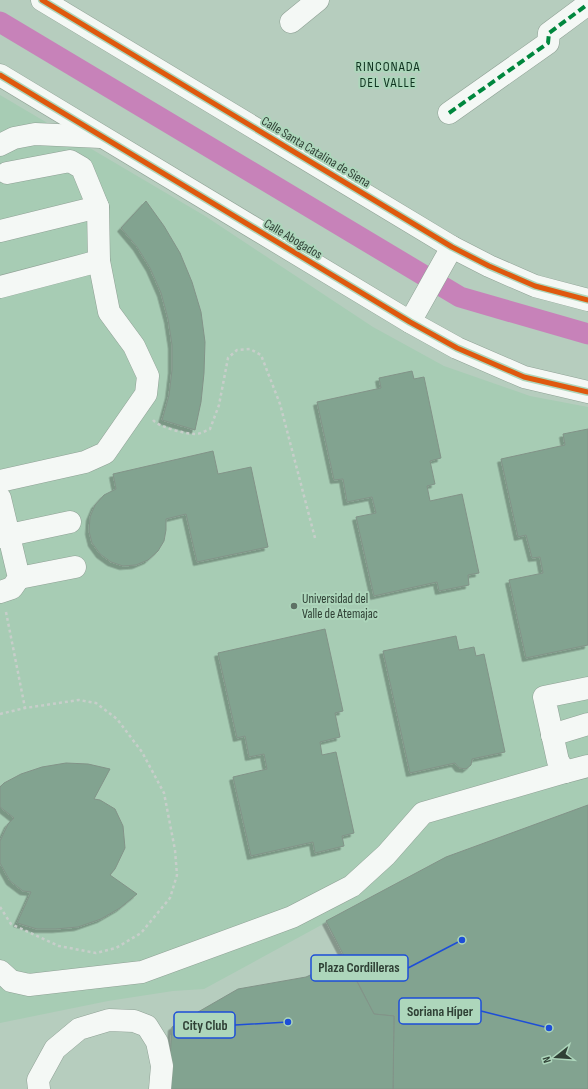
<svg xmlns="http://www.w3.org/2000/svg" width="588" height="1089" font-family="'Sofia Sans Condensed',sans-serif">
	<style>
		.built { fill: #a7ccb4 }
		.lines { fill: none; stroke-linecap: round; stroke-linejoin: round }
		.canal { stroke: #c782b9; stroke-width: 21 }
		.building { fill: #82a390; stroke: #829388; filter: url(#shadow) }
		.minor-casing { stroke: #8fa195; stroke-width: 23 }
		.path { stroke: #c7ceca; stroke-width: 2.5; stroke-dasharray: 3 3; stroke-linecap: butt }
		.minor { stroke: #f4f8f5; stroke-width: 22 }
		.quiet { stroke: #00873e; stroke-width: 4; stroke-dasharray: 8 4; stroke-linecap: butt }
		.cycleway-casing { stroke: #add6bb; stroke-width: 8 }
		.cycleway { stroke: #df580e; stroke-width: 5 }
		.poi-dot { fill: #5e7165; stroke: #add6bb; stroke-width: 1.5 }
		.labels { text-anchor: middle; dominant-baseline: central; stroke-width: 4; stroke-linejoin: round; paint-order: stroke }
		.street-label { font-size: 13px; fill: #2f4035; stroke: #add6bb }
		.poi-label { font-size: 13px; fill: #2f4035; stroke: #add6bb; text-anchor: start }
		.neighbourhood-label { font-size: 14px; letter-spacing: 1px; fill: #0f3520; stroke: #add6bb }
		.leader { fill: none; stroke: #1d4ed8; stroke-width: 1.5 }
		.callout-dot { fill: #1d4ed8; stroke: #add6bb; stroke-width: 1.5 }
		.callout { fill: #add6bb; stroke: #1d4ed8; stroke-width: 1.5 }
		.callout-label { font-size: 14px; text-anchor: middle; font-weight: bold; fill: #2f4035 }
	</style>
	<defs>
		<filter id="shadow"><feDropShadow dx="-3.5" dy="3.5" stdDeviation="0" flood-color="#0004"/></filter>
	</defs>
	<rect width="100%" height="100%" fill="#b6cdbe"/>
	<path class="built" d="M 0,95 L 205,216 L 373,327 L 444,366 L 530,396 L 588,407 L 588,805 L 446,857 L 204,989 L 173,991 L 108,1001 L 0,1023 Z"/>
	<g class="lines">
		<path class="canal" d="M 0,22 L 460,297 L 588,334"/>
	</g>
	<g class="building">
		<path d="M 146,201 L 164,226 L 180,253 L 192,282 L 201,312 L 205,342 L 204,373 L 201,402 L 195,430 L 162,420 L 169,395 L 172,370 L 172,345 L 168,319 L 161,293 L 150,268 L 137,247 L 121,228 Z"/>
		<path d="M 412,371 L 414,379 L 424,377 L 441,458 L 430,461 L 435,484 L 427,486 L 430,501 L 462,494 L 479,573 L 468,575 L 469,585 L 439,591 L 437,582 L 374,596 L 356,517 L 376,513 L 372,497 L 347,502 L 343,479 L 334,480 L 317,402 L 381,388 L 379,378 Z"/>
		<path d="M 588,429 L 588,645 L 526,658 L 509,580 L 543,573 L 540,557 L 532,558 L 526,535 L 518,537 L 501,459 L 565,445 L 563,434 Z"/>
		<path d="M 213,451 L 218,474 L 251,467 L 268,547 L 197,562 L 186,514 L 166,519 L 166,530 L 164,541 L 158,551 L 148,560 L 136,565 L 123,566 L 111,562 L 100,554 L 92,543 L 89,531 L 90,517 L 95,505 L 104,495 L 116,489 L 113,474 Z"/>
		<path d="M 325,629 L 343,711 L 335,713 L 340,737 L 320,742 L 322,755 L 336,752 L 354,833 L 342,836 L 344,846 L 315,853 L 313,842 L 251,856 L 233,777 L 267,769 L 264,754 L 249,757 L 245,736 L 237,738 L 218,653 Z"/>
		<path d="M 456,636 L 459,650 L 474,647 L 476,656 L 484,654 L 505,752 L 472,759 L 471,765 L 466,769 L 459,768 L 455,763 L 410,773 L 383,651 Z"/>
		<path d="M 66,763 L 88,764 L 110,769 L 94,799 L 100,800 L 115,809 L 123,826 L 125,848 L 115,869 L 110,875 L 137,894 L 120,908 L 101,919 L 78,927 L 56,929 L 37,929 L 17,923 L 31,892 L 23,891 L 10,881 L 0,863 L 0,841 L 8,824 L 14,818 L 0,807 L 0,787 L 4,783 L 21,774 L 42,767 Z"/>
		<path d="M 588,805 L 588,1089 L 393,1089 L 394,1016 L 374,1014 L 326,921 L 446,857 Z"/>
		<path d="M 345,959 L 374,1014 L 394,1016 L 393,1089 L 168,1089 L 172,1027 L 238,989 L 306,977 Z"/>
	</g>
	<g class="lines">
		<g class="minor-casing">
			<g id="minor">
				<path d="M 42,0 L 452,247 L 489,266 L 535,286 L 588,300"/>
				<path d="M 291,22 L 318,0"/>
				<path d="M 0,75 L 410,322 L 457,348 L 524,377 L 588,392"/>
				<path d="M 449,113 L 548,43 L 549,33 L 588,4"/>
				<path d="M 0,145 L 14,138 L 35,134 L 101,137"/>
				<path d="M 0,231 L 98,207"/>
				<path d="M 0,287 L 99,261"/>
				<path d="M 410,322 L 452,247"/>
				<path d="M 0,481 L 85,462 L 105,453 L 146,394 L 148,376 L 134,346 L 109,312 L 99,261 L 98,207 L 82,168 L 70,161 L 7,173"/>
				<path d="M 0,498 L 19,578 L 12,588 L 0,592"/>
				<path d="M 0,537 L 70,522"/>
				<path d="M 19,578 L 75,567"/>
				<path d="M 588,688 L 544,697 L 558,761 L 565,772 L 588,766"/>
				<path d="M 552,735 L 588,724"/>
				<path d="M 0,971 L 11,981 L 29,985 L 142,972 L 292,917 L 352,886 L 386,855 L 423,813 L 565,772"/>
				<path d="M 39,1089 L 38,1080 L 55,1049 L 79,1029 L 109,1020 L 134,1021 L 147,1026 L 157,1042 L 162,1066 L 160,1089"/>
			</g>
		</g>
		<g class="path">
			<path d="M 153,420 C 159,427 185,434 195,434 C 200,434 205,431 210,429 L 219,405 L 228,358 L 237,350 L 250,349 L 261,355 L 280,404 L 315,538"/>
			<path d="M 6,612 L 25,708"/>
			<path d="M 0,714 L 25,708 L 79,700 L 96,703 L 117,719 L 142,752 L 164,793 L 175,850 L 177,875 L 170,898 L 141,933 L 116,948 L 96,953 L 59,946 L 11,924 L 0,907"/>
		</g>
		<use href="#minor" class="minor"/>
		<path class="quiet" d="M 449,113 L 548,43 L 549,33 L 588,4"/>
		<g class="cycleway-casing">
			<g id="cycleway">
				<path d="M 42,0 L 452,247 L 489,266 L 535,286 L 588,300"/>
				<path d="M 0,75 L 410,322 L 457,348 L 524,377 L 588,392"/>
			</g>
		</g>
		<use href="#cycleway" class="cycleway"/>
	</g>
	<circle class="poi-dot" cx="294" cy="606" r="4"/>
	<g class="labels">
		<g class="street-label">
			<text transform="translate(316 152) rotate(31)">Calle Santa Catalina de Siena</text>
			<text transform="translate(293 239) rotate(31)">Calle Abogados</text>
		</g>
		<g class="poi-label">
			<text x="302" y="599">Universidad del<tspan x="302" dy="15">Valle de Atemajac</tspan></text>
		</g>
		<g class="neighbourhood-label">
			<text x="388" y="66">RINCONADA<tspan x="388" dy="16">DEL VALLE</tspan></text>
		</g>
	</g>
	<path class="leader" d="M462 940L408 968M549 1028L481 1011M288 1022L235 1025"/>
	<g class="callout-dot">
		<circle cx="462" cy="940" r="4"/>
		<circle cx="549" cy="1028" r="4"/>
		<circle cx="288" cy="1022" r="4"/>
	</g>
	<g class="callout">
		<rect x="311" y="955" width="97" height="26" rx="4"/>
		<rect x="399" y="998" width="82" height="26" rx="4"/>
		<rect x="174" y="1012" width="61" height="26" rx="4"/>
	</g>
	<g class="callout-label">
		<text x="359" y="972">Plaza Cordilleras</text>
		<text x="440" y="1016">Soriana Híper</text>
		<text x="205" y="1030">City Club</text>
	</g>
	<g transform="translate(556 1057) rotate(253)" stroke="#add6bb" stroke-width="3" paint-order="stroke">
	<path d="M0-3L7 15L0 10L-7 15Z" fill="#2f4035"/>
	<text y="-6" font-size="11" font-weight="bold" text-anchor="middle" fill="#2f4035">N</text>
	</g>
</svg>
